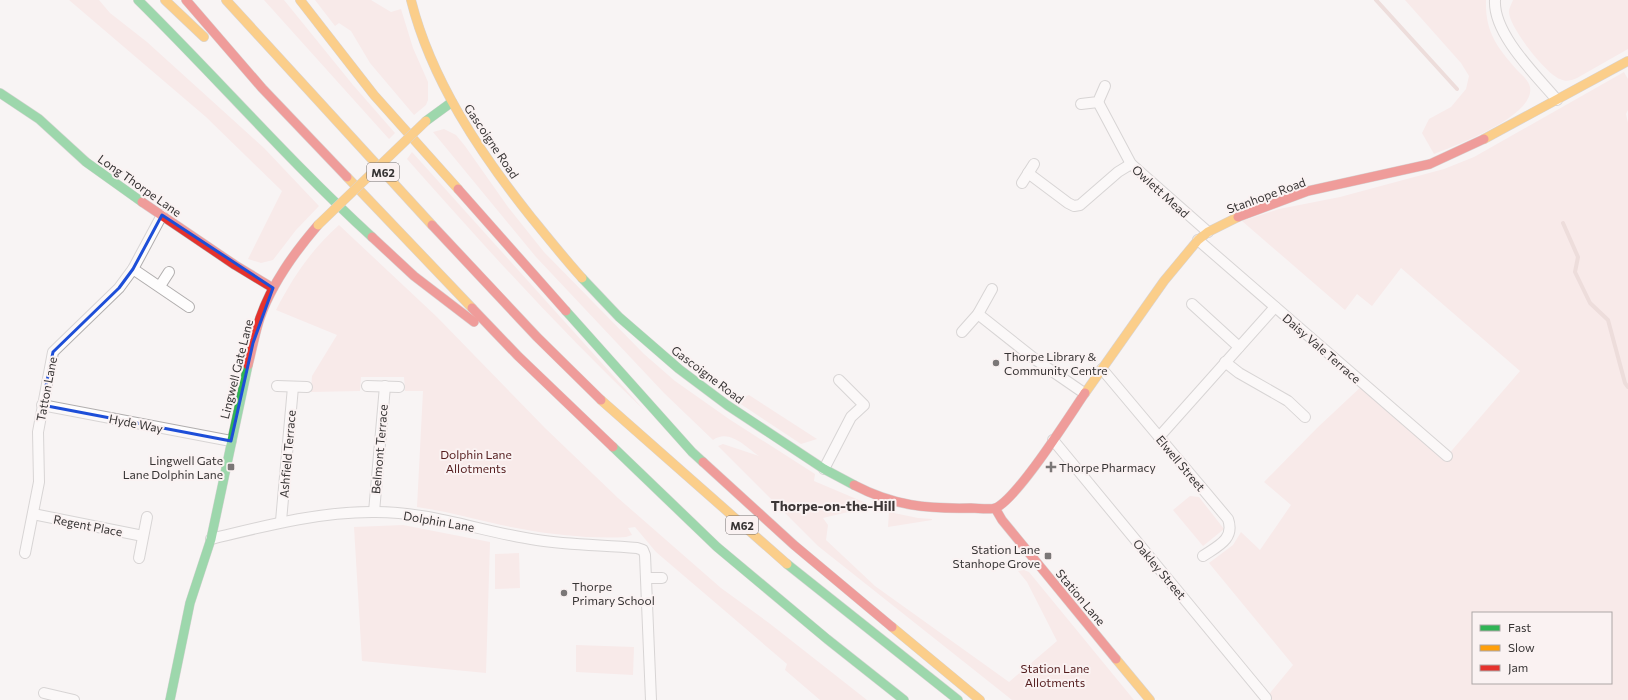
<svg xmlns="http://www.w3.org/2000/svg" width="1628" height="700" font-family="Commissioner,sans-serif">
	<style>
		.green { fill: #f8dddc; fill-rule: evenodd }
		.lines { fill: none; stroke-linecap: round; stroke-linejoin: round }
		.stream { stroke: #e0c0bd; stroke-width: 4 }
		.street-casing { stroke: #b1aeae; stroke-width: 12 }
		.fast-casing { stroke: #b1aeae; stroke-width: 10 }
		.slow-casing { stroke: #b1aeae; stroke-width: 10 }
		.jam-casing { stroke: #b1aeae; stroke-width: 10 }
		.street { stroke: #fefdfd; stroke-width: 10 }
		.fast { stroke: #30b455; stroke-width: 9 }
		.slow { stroke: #ff9f0a; stroke-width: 9 }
		.jam { stroke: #e5322d; stroke-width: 9 }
		.slow-bridge-casing { stroke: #b1aeae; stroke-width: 10; stroke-linecap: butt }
		.slow-bridge { stroke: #ff9f0a; stroke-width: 9 }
		.marked { fill: none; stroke: #1d4ed8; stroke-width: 3; stroke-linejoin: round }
		.poi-dot { fill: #7b7777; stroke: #faf2f2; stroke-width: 1.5 }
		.labels { text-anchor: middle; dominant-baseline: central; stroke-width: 4; stroke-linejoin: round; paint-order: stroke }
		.shield { fill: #faf2f2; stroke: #726d6d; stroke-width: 1 }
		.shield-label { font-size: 11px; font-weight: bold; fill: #373434 }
		.street-label { font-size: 12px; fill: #373434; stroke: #faf2f2 }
		.poi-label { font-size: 12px; fill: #373434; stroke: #faf2f2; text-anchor: start }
		.park-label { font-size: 12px; fill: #531c1d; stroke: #faf2f2 }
		.quarter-label { font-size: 14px; font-weight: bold; fill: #3c3636; stroke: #faf2f2 }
	</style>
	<rect width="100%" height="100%" fill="#f8f4f4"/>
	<g class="green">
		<path d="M 69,0 L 99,0 L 110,13 L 147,42 L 264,148 L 319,206 L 296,230 L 273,260 L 261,263 L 248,259 L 282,191 L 206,117 Z"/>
		<path d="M 264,0 L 284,0 L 353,85 L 395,133 L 389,139 Z"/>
		<path d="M 315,0 L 371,0 L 391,12 L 401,9 L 413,48 L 428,82 L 428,100 L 426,105 L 414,115 L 370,63 L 351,31 L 339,23 L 335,26 Z"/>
		<path d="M 1405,0 L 1486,0 C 1485,32 1497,47 1517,70 C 1522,75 1529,81 1530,87 C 1536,116 1455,146 1434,154 L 1422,133 L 1429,119 L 1451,107 L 1466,89 L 1469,76 L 1461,63 Z"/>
		<path d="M 1513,0 L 1628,0 L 1628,49 L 1577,78 C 1570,81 1566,82 1560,79 C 1546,74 1509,27 1509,12 C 1509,8 1512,3 1513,0 Z"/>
		<path d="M 1624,72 L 1628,79 L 1628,110 L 1626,114 L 1628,123 L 1628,700 L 1273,700 L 1266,698 L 1293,665 L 1209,563 L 1233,545 L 1241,532 L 1260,550 L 1291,505 L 1264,482 L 1317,428 L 1364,384 L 1447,456 L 1520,371 L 1401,268 L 1372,306 L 1357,294 L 1345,310 L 1242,221 L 1279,209 L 1340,197 L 1444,169 L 1474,157 ZM 1473,613 L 1611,613 L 1611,683 L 1473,683 Z"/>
		<path d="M 444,129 L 456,135 L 465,146 L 508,207 L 544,252 L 644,354 L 675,381 L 729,419 L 815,474 L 814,481 L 873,506 L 823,518 L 828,525 L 826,540 L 875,586 L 1009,682 L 1057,641 L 1027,582 L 1018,571 L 1024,570 L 1029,572 L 1134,700 L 1012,700 L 818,546 L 718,446 L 723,444 L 759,456 C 746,447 729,428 713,440 L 664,393 L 536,257 L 433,132 Z"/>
		<path d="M 412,152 L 645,411 C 561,331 483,245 407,159 Z"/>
		<path d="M 339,225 L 437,317 L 545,428 L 618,498 L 721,588 L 769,623 L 867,700 L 820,700 L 785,670 L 787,664 L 656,552 L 635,527 L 628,528 L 632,535 L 626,537 C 595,539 552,535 522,529 C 486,523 453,512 417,507 L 423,391 L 405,391 L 404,377 L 361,377 L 360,391 L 311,392 L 312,376 L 337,335 L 276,310 C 293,277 311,250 339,225 Z"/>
		<path d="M 749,395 L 817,439 L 801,444 L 736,401 Z"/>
		<path d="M 1190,496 L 1199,497 L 1224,529 L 1203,546 L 1173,510 Z"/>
		<path d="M 889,512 L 918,518 L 932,519 L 932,520 L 888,527 Z"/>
		<path d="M 403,525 L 490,542 L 486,673 L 362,661 L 354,527 Z"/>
		<path d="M 519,553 L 520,588 L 495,589 L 495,554 Z"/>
		<path d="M 576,645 L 634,647 L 633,675 L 576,672 Z"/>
	</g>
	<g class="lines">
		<g class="stream">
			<path d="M 1376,0 L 1457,89"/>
			<path d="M 1563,223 L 1578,257 L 1575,272 L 1590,303 L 1608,320 L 1625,383 L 1628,387"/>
		</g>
		<g class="street-casing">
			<g id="street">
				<path d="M 1495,0 C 1493,34 1536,75 1557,100"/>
				<path d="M 1098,102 L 1131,164 L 1208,232"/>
				<path d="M 1081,104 L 1098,102 L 1105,86"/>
				<path d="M 1028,173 L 1068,203 L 1074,206 L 1080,205 L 1118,172 L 1131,164"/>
				<path d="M 1022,183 L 1034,164"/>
				<path d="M 1198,240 L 1447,456"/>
				<path d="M 133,269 L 189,307"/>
				<path d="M 160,286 L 169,272"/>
				<path d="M 1192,304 L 1239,347"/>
				<path d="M 978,314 L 1036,360 L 1084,393"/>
				<path d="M 962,332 L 978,314 L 992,289"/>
				<path d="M 1225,362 L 1239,373 L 1288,401 L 1305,417"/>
				<path d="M 1102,369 L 1228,519 C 1235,539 1218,546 1203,556"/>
				<path d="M 277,386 L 307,387"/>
				<path d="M 367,386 L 399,387"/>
				<path d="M 42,405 L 231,441"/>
				<path d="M 1159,437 L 1275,307"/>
				<path d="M 1053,440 L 1266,698"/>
				<path d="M 824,469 L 851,417 L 864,405 L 839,380"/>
				<path d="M 374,512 L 385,386"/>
				<path d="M 33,514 L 143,536"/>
				<path d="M 281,521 L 293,387"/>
				<path d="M 211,539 C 265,526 317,512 372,512 C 428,511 482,532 537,540 C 569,545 604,545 637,548 L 643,550 L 645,555 L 651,700"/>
				<path d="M 25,553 L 39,482 L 38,432 L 53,352 L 119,288 L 133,269 L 162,215"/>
				<path d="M 139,558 L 147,517"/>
				<path d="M 646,578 L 662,578"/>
				<path d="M 44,693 L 74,700"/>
			</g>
		</g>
		<g class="fast-casing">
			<g id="fast">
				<path d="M 138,0 C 217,78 290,162 372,237"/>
				<path d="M 0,93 L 39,119 L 86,162 L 142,202"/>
				<path d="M 426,121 L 452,102"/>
				<path d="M 582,278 L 619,317 L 679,369 L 727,405 L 824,469 L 854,485"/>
				<path d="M 566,311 L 692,452 L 703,462"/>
				<path d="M 613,447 L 717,547 L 827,639 L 904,700"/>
				<path d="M 787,564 L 958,700"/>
				<path d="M 170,700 L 190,603 L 211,539 L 248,365"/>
			</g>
		</g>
		<g class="slow-casing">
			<g id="slow">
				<path d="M 165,0 L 204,37"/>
				<path d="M 226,0 L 432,225"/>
				<path d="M 300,0 L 374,95 L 458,189"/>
				<path d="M 411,0 C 431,80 480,153 531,217 C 548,238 564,258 582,278"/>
				<path d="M 1484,139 L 1628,61"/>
				<path d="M 347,177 L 472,308"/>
				<path d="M 1085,393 L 1164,281 L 1198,240 L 1208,232 L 1238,217"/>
				<path d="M 601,400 L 787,564"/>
				<path d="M 892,627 L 980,700"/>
				<path d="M 1116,659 L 1150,700"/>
			</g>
		</g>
		<g class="jam-casing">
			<g id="jam">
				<path d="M 186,0 L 262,88 L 347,177"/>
				<path d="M 458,189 L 566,311"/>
				<path d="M 142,202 L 235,265 L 273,288"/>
				<path d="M 1238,217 L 1308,191 L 1430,164 L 1484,139"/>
				<path d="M 432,225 L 537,337 L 601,400"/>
				<path d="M 372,237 L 414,276 L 474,322"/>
				<path d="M 472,308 L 518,356 L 613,447"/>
				<path d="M 248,365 C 252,350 255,333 260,318 C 272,283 294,253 318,225"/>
				<path d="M 703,462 L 794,545 L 892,627"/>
				<path d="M 854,485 C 894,506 927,509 971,508 C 978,508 990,510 996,508 C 1019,496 1068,418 1085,393"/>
				<path d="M 995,508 L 1002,520 L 1116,659"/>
			</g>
		</g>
		<use href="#street" class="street"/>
		<use href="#fast" class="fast"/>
		<use href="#slow" class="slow"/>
		<use href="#jam" class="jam"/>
		<g class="slow-bridge-casing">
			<path id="slow-bridge" d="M 318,225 L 426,121"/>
		</g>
		<use href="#slow-bridge" class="slow-bridge"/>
	</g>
	<path d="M0 0H1628V700H0ZM 162,215 L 273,288 L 253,343 L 231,441 L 42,405 L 53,352 L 119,288 L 133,269 Z" fill="#f8f4f4" fill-opacity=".55" fill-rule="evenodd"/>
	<path class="marked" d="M 162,215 L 273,288 L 253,343 L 231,441 L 42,405 L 53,352 L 119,288 L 133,269 Z"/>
	<g class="poi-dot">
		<circle cx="996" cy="363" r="4"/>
		<rect x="227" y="463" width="8" height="8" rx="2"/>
		<path d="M1049 461h4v4h4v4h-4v4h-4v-4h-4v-4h4z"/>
		<rect x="1044" y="552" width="8" height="8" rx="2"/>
		<circle cx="564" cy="593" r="4"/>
	</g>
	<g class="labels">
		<g class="shield">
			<rect x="367" y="163" width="32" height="18" rx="3"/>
			<rect x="726" y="516" width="32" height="18" rx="3"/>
		</g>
		<g class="shield-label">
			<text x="383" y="172">M62</text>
			<text x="742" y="525">M62</text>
		</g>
		<g class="street-label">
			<text transform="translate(492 141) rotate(56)">Gascoigne Road</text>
			<text transform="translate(140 185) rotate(35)">Long Thorpe Lane</text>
			<text transform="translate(1161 191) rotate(42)">Owlett Mead</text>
			<text transform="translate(1266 195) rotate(-20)">Stanhope Road</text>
			<text transform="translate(1322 348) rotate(41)">Daisy Vale Terrace</text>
			<text transform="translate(236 369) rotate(-76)">Lingwell Gate Lane</text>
			<text transform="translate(708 374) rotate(37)">Gascoigne Road</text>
			<text transform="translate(46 389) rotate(-79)">Tatton Lane</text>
			<text transform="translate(136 423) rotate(11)">Hyde Way</text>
			<text transform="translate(379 449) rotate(-85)">Belmont Terrace</text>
			<text transform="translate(287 454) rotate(-85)">Ashfield Terrace</text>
			<text transform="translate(1181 463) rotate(50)">Elwell Street</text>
			<text transform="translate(439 521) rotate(10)">Dolphin Lane</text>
			<text transform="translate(88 525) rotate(11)">Regent Place</text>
			<text transform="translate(1160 569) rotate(50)">Oakley Street</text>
			<text transform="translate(1081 597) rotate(50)">Station Lane</text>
		</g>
		<g class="poi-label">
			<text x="1004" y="356">Thorpe Library &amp;<tspan x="1004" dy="14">Community Centre</tspan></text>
			<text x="223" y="460" text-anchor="end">Lingwell Gate<tspan x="223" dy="14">Lane Dolphin Lane</tspan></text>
			<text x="1059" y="467">Thorpe Pharmacy</text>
			<text x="1040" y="549" text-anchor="end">Station Lane<tspan x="1040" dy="14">Stanhope Grove</tspan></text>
			<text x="572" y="586">Thorpe<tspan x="572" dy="14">Primary School</tspan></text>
		</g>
		<g class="park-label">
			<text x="476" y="454">Dolphin Lane<tspan x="476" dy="14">Allotments</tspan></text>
			<text x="1055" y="668">Station Lane<tspan x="1055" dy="14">Allotments</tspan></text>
		</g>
		<g class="quarter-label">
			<text x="833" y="505">Thorpe-on-the-Hill</text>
		</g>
	</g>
	<rect x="1472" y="612" width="140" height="72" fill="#faf2f2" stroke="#aca6a6"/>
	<rect x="1480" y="625" width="20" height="6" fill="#30b455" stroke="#aca6a6"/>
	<text x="1508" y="632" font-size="12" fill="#373434">Fast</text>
	<rect x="1480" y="645" width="20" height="6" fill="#ff9f0a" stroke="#aca6a6"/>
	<text x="1508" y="652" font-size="12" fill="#373434">Slow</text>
	<rect x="1480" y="665" width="20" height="6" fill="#e5322d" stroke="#aca6a6"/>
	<text x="1508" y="672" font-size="12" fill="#373434">Jam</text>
</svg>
